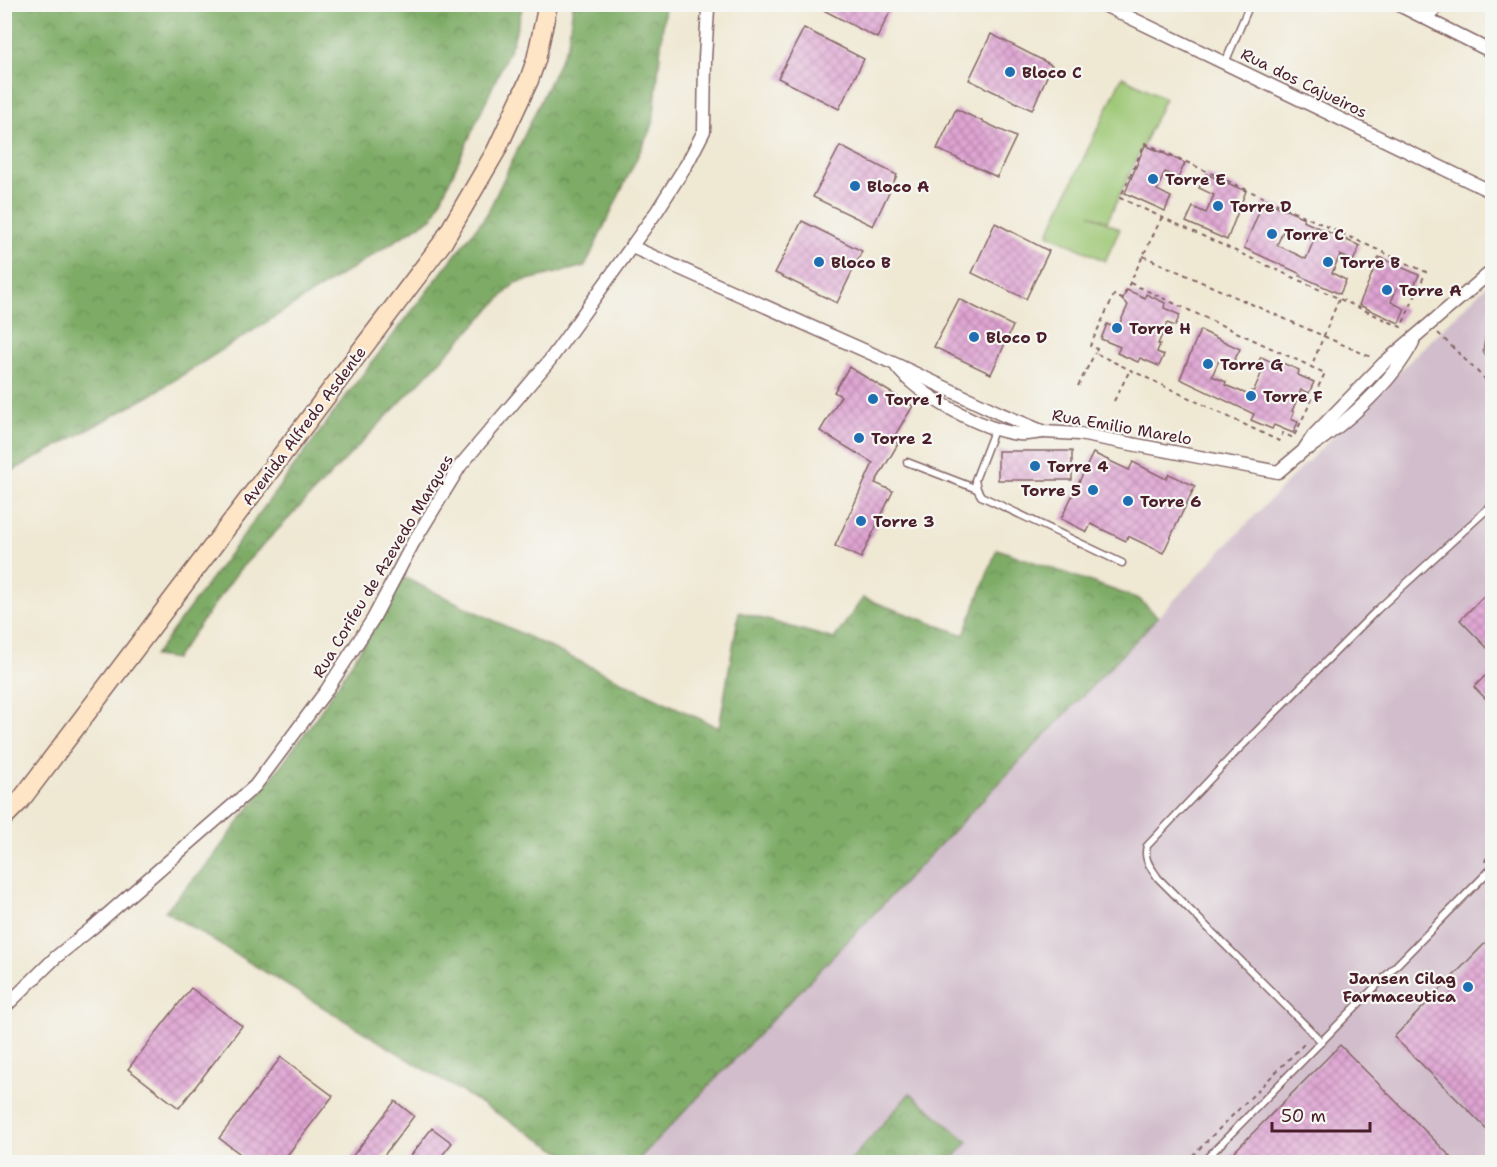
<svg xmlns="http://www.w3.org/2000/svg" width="1497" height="1167" font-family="'Shantell Sans',sans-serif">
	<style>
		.industrial { fill: #d1bdcb }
		.grass { fill: #9dc774; stroke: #747350; stroke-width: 1.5 }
		.forest { fill: url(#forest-crowns); stroke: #646648; stroke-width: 1.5 }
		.building { fill: url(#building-cross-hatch); fill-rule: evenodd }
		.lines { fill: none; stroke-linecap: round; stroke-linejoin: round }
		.lane-casing { stroke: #846566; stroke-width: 9 }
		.street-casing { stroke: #846566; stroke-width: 15 }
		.secondary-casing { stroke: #846566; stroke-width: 21 }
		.path { stroke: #846566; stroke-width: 2; stroke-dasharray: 4.5 4.5; stroke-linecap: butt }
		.lane { stroke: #fff; stroke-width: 6 }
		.street { stroke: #fff; stroke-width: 12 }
		.secondary { stroke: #fde5c5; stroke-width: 18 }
		.poi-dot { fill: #1f6fb2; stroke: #f6f6f2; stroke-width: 2 }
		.labels { text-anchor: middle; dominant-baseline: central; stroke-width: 4.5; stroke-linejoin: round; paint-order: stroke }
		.poi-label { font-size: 16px; font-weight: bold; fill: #4a1f2b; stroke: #f6f6f2; text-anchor: start }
		.street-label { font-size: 16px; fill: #4a1f2b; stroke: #f6f6f2 }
	</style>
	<defs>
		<pattern id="forest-crowns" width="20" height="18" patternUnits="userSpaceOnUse" patternTransform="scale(1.5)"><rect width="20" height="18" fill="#7eac66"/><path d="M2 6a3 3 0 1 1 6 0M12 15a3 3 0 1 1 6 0" fill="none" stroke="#698b54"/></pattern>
		<pattern id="building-cross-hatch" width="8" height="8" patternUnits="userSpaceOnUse" patternTransform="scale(1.5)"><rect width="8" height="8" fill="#dfa4d3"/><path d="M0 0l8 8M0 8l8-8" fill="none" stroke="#b785ab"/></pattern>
	</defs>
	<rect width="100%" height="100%" fill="#f6f6f2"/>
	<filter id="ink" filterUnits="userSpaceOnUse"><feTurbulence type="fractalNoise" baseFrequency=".0167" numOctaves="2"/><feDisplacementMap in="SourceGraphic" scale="12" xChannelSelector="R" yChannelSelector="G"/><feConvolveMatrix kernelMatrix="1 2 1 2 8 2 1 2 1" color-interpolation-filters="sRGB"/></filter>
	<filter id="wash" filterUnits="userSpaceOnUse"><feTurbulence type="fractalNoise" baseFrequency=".008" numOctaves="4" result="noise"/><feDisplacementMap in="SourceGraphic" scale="24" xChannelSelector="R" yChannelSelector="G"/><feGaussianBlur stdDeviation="1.35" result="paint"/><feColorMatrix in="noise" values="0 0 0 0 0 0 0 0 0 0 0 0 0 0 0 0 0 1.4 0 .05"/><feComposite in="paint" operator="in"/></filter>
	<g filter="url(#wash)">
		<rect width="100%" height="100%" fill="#efe8d3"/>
		<path class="industrial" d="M 1492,280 L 1492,1162 L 636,1162 L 1291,478 Z"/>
		<path class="grass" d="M 1122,77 L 1165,98 L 1107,222 L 1090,214 L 1120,229 L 1105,261 L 1048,234 Z"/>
		<g class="forest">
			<path d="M 5,4 L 523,4 L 523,5 L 513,42 L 433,217 L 149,396 L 5,475 Z"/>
			<path d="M 573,5 L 665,5 L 653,124 L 585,266 L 515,283 L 239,570 L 175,659 L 154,656 L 350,391 L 487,214 L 568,43 Z"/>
			<path d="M 997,549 L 1139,599 L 1158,617 L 636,1162 L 577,1162 L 165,911 L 210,861 L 316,718 L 380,619 L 403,577 L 719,728 L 739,612 L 834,639 L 863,598 L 964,635 Z"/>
			<path d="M 910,1093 L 968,1142 L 950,1162 L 849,1162 Z"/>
		</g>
		<g id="blocks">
			<g class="building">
				<path d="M 812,4 L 894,4 L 877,38 Z"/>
				<path d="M 804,28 L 864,59 L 839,109 L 778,78 Z"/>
				<path d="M 991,34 L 1052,65 L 1032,110 L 969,80 Z"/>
				<path d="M 956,109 L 1016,137 L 997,177 L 937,149 Z"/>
				<path d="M 1145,145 L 1185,163 L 1178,178 L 1165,172 L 1157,190 L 1171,197 L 1165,211 L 1125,193 Z"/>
				<path d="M 840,146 L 897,175 L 873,226 L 813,197 Z"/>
				<path d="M 1206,174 L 1246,191 L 1227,240 L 1186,222 L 1193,207 L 1206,213 L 1214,195 L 1199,188 Z"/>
				<path d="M 1264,200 L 1304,218 L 1303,221 L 1360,246 L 1353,261 L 1340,255 L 1332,273 L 1346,280 L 1340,294 L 1300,276 L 1301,274 L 1244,248 ZM 1285,227 L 1314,240 L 1306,259 L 1277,245 Z"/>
				<path d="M 802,221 L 862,251 L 837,303 L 775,273 Z"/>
				<path d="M 995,223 L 1049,251 L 1026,299 L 972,273 Z"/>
				<path d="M 1379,257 L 1419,275 L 1412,290 L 1399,284 L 1391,302 L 1405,309 L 1399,323 L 1359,305 Z"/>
				<path d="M 1127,290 L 1145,298 L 1146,294 L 1165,303 L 1164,308 L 1180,315 L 1175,326 L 1167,323 L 1158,344 L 1160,344 L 1157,352 L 1164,355 L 1159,366 L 1140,358 L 1138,362 L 1117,353 L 1120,347 L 1101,339 L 1107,324 L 1115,328 L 1117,324 L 1119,325 L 1128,305 L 1122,300 Z"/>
				<path d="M 959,299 L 1013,326 L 991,374 L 934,347 Z"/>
				<path d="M 1200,330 L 1240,349 L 1233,363 L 1220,358 L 1212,376 L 1226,382 L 1225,385 L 1249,395 L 1251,391 L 1253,392 L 1262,372 L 1256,367 L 1261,357 L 1279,365 L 1280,362 L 1299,370 L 1298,375 L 1314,382 L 1309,393 L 1301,390 L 1292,411 L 1294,412 L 1291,419 L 1298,422 L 1293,433 L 1274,425 L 1272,429 L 1251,420 L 1254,414 L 1180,379 Z"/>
				<path d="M 849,367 L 913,406 L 892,440 L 898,444 L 875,483 L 893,491 L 861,558 L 835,546 L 873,463 L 820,431 L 841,396 L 834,392 Z"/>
				<rect x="998" y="451" width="74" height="29"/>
				<path d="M 1093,453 L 1129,470 L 1133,462 L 1166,479 L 1169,474 L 1195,486 L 1163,553 L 1128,536 L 1126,541 L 1091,524 L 1087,532 L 1061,519 Z"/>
				<path d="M 1492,588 L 1492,653 L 1460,620 Z"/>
				<path d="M 1492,669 L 1492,705 L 1474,687 Z"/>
				<path d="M 1492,936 L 1492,1134 L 1394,1037 Z"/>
				<path d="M 191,988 L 242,1026 L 179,1108 L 128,1069 Z"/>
				<path d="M 1340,1045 L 1448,1154 L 1456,1162 L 1224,1162 Z"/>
				<path d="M 281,1057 L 333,1096 L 282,1162 L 251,1162 L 219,1138 Z"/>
				<path d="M 395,1101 L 414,1116 L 379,1162 L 348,1162 Z"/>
				<path d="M 432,1128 L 452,1143 L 437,1162 L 406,1162 Z"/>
			</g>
		</g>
	</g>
	<g filter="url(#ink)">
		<use href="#blocks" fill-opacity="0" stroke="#846566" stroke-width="1.5"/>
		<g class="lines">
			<g class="lane-casing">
				<g id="lane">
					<path d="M 1225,63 L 1250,4"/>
					<path d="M 1492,336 L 1489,339 L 1487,350 L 1492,358"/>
					<path d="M 995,428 L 975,480 L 977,489 L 981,496 L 1122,563"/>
					<path d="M 907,462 L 977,489"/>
					<path d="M 1322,1042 L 1158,878 C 1151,867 1143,860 1147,846 L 1233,755 L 1377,610 L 1492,505"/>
					<path d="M 1203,1162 L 1492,868"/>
				</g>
			</g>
			<g class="street-casing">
				<g id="street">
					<path d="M 1102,4 L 1492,192"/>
					<path d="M 1397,4 L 1492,52"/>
					<path d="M 1426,18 L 1439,4"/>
					<path d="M 632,247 L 895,364 L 1001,414 L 1044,432 L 1079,434 L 1278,472 L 1303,451 L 1313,436 L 1384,363 L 1492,271"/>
					<path d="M 897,367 C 919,396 983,430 1019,434 C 1027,435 1035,433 1043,432"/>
					<path d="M 1309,448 C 1346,423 1393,382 1413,342"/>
					<path d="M 4,1008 L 56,957 L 92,928 L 255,786 L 326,691 L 373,619 L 413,543 L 460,466 L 550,360 L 657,211 L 688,162 L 704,131 L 705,58 L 708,9"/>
				</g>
			</g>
			<g class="secondary-casing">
				<path id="secondary" d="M 4,817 L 20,801 L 443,242 L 496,151 L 529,80 L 536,60 L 548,4"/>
			</g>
			<g class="path">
				<path d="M 1145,143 L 1426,272 L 1401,327 L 1120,198 Z"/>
				<path d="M 1162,217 L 1122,299 L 1114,295 L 1090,346 L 1097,349 L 1095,353 L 1279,441 L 1283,433 L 1293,438 L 1325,373 L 1311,367 L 1339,299"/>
				<path d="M 1143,256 L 1373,358"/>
				<path d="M 1130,283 L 1310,366"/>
				<path d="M 1438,333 L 1492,386"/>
				<path d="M 1078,386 L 1095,353"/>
				<path d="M 1114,401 L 1130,370"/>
				<path d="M 1485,862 L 1488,851 L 1492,846"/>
				<path d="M 1186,1162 L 1307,1041"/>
			</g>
			<use href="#lane" class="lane"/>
			<use href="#street" class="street"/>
			<use href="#secondary" class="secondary"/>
		</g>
	</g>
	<g class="poi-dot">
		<circle cx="1010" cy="72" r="6"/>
		<circle cx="1153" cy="179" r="6"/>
		<circle cx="855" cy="186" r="6"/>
		<circle cx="1218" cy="206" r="6"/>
		<circle cx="1272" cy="234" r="6"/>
		<circle cx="819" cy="262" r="6"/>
		<circle cx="1328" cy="262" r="6"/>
		<circle cx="1387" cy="290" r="6"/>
		<circle cx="1117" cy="328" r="6"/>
		<circle cx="974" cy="337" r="6"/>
		<circle cx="1208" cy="364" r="6"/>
		<circle cx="1251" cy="396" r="6"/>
		<circle cx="873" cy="399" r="6"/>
		<circle cx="859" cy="438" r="6"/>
		<circle cx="1035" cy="466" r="6"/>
		<circle cx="1093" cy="490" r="6"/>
		<circle cx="1128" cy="501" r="6"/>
		<circle cx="861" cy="521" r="6"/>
		<circle cx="1468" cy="987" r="6"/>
	</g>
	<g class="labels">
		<g class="poi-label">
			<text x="1022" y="72">Bloco C</text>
			<text x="1165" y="179">Torre E</text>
			<text x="867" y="186">Bloco A</text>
			<text x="1230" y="206">Torre D</text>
			<text x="1284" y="234">Torre C</text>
			<text x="831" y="262">Bloco B</text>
			<text x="1340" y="262">Torre B</text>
			<text x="1399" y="290">Torre A</text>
			<text x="1129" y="328">Torre H</text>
			<text x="986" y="337">Bloco D</text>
			<text x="1220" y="364">Torre G</text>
			<text x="1263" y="396">Torre F</text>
			<text x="885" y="399">Torre 1</text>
			<text x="871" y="438">Torre 2</text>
			<text x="1047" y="466">Torre 4</text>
			<text x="1081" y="490" text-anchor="end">Torre 5</text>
			<text x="1140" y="501">Torre 6</text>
			<text x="873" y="521">Torre 3</text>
			<text x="1456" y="978" text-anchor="end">Jansen Cilag<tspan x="1456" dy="18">Farmaceutica</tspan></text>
		</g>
		<g class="street-label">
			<text transform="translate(1304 83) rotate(26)">Rua dos Cajueiros</text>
			<text transform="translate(304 426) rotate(-53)">Avenida Alfredo Asdente</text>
			<text transform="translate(1122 427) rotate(10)">Rua Emilio Marelo</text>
			<text transform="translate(383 566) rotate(-59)">Rua Corifeu de Azevedo Marques</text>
		</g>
	</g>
	<rect width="1497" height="1167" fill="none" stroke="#f6f6f2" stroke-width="24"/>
	<path d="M1272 1122v9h98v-9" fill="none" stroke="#4a1f2b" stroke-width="3"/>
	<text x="1281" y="1122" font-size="18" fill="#4a1f2b" stroke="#f6f6f2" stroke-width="4.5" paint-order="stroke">50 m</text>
</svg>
